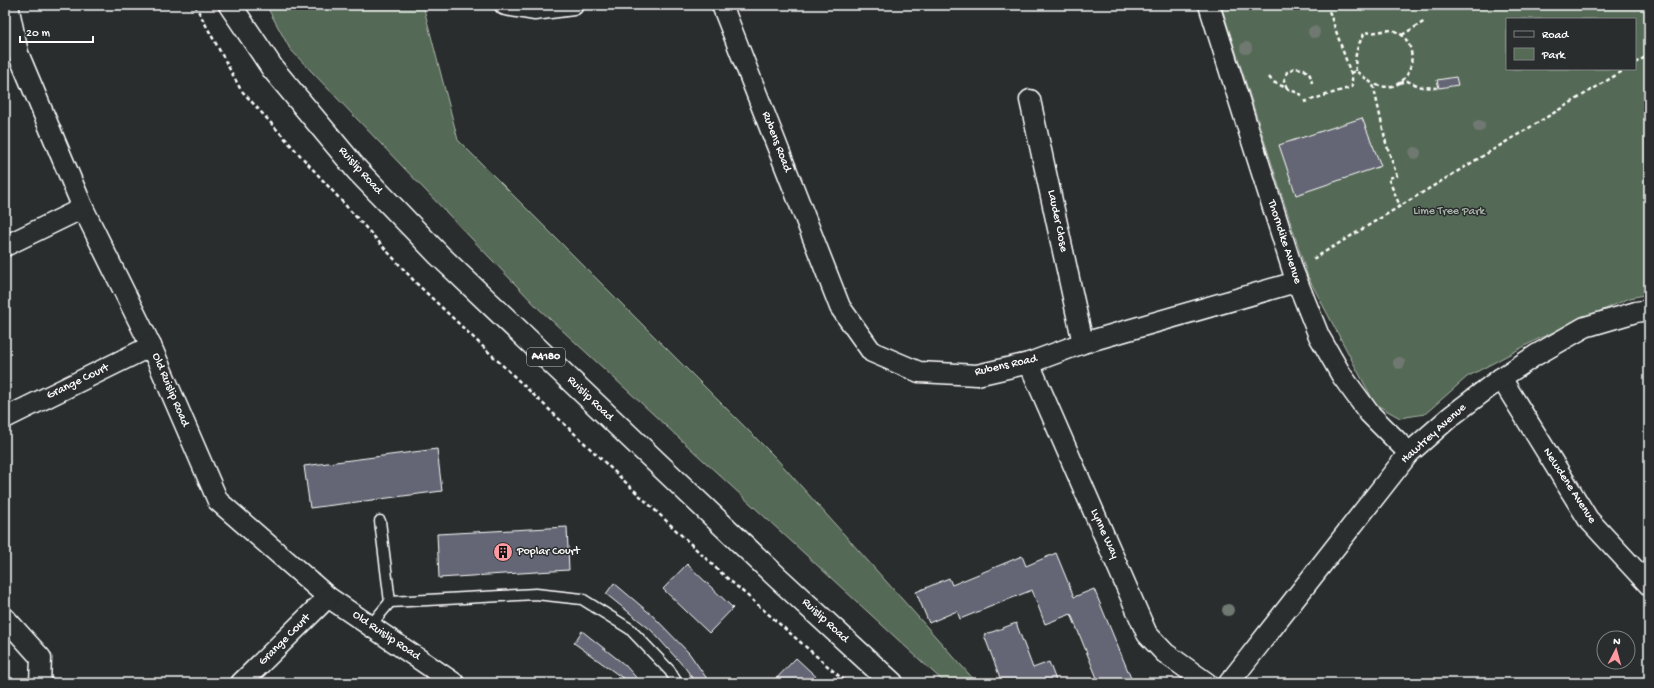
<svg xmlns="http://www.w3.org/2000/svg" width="1654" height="688" font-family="'Gochi Hand',sans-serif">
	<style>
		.green { fill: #556b56; stroke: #aab5aa; fill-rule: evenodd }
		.building { fill: #656675; stroke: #fff }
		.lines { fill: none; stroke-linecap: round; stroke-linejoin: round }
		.lane-casing { stroke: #fff; stroke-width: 13 }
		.street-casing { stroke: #fff; stroke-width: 23 }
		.primary-casing { stroke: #fff; stroke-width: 25 }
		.path { stroke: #fff; stroke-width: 2.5; stroke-dasharray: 4 3; stroke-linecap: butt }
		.lane { stroke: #2a2d2e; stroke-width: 10 }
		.street { stroke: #2a2d2e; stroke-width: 20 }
		.primary { stroke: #2a2d2e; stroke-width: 22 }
		.tree { fill: #707872 }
		.labels { text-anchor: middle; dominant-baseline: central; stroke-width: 3; stroke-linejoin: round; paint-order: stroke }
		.shield { fill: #2a2d2e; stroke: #bfc0c0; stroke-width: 1 }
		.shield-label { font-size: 11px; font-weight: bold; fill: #fff }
		.street-label { font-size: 12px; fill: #fff; stroke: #2a2d2e }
		.park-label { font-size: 12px; fill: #aab5aa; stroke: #2a2d2e }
		.poi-label { font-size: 12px; fill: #fff; stroke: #2a2d2e; text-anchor: start }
	</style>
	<rect width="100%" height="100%" fill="#2a2d2e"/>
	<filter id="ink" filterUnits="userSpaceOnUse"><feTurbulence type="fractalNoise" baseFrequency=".025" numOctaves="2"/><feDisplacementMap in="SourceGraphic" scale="8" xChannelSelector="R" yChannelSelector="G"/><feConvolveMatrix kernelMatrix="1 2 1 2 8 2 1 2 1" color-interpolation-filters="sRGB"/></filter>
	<g filter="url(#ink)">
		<g class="green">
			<path d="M 266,5 L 423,5 L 458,140 L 775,457 L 977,683 L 945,683 L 538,308 L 290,49 Z"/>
			<path d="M 1221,5 L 1649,5 L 1649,294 L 1630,298 L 1538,339 L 1467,377 L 1425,414 L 1400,418 L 1375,404 L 1308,277 ZM 1507,19 L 1635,19 L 1635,69 L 1507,69 Z"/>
		</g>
		<g class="building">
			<path d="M 1456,77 L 1458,85 L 1439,88 L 1437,80 Z"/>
			<path d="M 1362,118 L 1381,166 L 1296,195 L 1279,145 Z"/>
			<path d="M 437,449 L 442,491 L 310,508 L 304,466 Z"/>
			<path d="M 567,527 L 569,570 L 439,578 L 437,534 Z"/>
			<path d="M 1056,553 L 1074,597 L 1094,589 L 1133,683 L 1099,683 L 1071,614 L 1045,624 L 1032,590 L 960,619 L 957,611 L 929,623 L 916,592 L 949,578 L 952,585 L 1022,556 L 1026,566 Z"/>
			<path d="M 687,564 L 733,608 L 709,633 L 663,589 Z"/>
			<path d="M 614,583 L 653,616 L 689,653 L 710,683 L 696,683 L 686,669 L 651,630 L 606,594 Z"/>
			<path d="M 1016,623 L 1033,668 L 1049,662 L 1057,683 L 1025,683 L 1024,680 L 1015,683 L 1002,683 L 984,635 Z"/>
			<path d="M 582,631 L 625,665 L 641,683 L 627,683 L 624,679 L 574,643 Z"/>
			<path d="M 796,658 L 823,683 L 772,683 Z"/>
			<path d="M 562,679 L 572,683 L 561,683 Z"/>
		</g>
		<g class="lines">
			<g class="lane-casing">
				<g id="lane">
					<path d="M 390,602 L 536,594 L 582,599 L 630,629 L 670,671 L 677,683"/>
					<path d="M 370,626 L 390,602 L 380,521"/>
				</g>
			</g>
			<g class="street-casing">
				<g id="street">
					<path d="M 8,5 L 18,53 L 83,208 L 151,346 L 218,501 L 328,597 L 454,683"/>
					<path d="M 505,5 L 534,10 L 573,5"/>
					<path d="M 722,5 L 840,307 L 872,352 L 919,372 L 977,375 L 1029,363 L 1083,343 L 1296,282"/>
					<path d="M 1209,5 L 1293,271 L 1319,336 L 1342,376 L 1369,413 L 1409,453"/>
					<path d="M 1030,100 L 1083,343"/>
					<path d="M 5,246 L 83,208"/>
					<path d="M 1029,363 L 1147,634 L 1165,653 L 1207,683"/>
					<path d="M 1501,378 L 1588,519 L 1649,585"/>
					<path d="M 5,418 L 151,346"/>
					<path d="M 5,618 L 41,658 L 40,683"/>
					<path d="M 241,683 L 328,597"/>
					<path d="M 1229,683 L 1409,453 L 1450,417 L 1501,378 L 1536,355 L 1585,327 L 1636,312 L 1649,310"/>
				</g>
			</g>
			<g class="primary-casing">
				<path id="primary" d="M 230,5 L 273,69 L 357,170 L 439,255 L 777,577 L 892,683"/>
			</g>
			<g class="path">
				<path d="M 195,5 L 241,90 L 416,283 L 718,570 L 847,683"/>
				<path d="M 1402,35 L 1425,21"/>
				<path d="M 1635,63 L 1649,55"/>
				<path d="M 1356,71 C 1354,54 1357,47 1365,32 C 1375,35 1384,28 1395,31 C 1419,40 1416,81 1392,86 C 1386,88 1379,86 1373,84"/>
				<path d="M 1351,73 L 1356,71 L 1373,84 L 1386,143 L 1397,176 L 1388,178 L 1400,206"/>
				<path d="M 1269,77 L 1273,82 L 1302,95"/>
				<path d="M 1400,83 L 1407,81 L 1422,87 L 1439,88"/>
				<path d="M 1287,88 L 1284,81 L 1287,72 L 1294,68 L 1304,69 L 1310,75 L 1312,83"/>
				<path d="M 1304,102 L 1352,87 L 1352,77 L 1327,5"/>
				<path d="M 1313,259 L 1626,69"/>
			</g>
			<use href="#lane" class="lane"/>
			<use href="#street" class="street"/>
			<use href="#primary" class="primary"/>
		</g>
		<g class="tree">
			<circle cx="1314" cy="32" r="6"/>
			<circle cx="1246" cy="48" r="6"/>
			<circle cx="1479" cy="126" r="6"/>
			<circle cx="1415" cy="153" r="6"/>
			<circle cx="1399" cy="363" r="6"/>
			<circle cx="1228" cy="610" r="6"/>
		</g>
	</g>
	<defs>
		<g id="building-disc" transform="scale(1)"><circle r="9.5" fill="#ff9aa2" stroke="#2a2d2e"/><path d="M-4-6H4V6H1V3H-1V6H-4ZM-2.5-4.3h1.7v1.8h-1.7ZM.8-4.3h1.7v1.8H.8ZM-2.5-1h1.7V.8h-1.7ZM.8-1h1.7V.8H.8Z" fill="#111"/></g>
	</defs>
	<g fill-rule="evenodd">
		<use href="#building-disc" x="503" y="552"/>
	</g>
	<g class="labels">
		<rect class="shield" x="527" y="348" width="38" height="18" rx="3"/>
		<g class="shield-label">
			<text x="546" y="357">A4180</text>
		</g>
		<g class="street-label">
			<text transform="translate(776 142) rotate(69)">Rubens Road</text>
			<text transform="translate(360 171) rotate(48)">Ruislip Road</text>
			<text transform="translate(1057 221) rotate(78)">Lauder Close</text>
			<text transform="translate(1284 242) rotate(72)">Thorndike Avenue</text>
			<text transform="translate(1006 366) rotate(-13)">Rubens Road</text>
			<text transform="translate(78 382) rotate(-26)">Grange Court</text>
			<text transform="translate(170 390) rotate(67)">Old Ruislip Road</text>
			<text transform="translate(590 399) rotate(44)">Ruislip Road</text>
			<text transform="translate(1434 434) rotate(-42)">Hawtrey Avenue</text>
			<text transform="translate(1569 486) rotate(57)">Newdene Avenue</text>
			<text transform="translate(1104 534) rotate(66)">Lynne Way</text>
			<text transform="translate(825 621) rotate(43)">Ruislip Road</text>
			<text transform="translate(386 636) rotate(34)">Old Ruislip Road</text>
			<text transform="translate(285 640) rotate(-45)">Grange Court</text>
		</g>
		<g class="park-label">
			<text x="1449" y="212">Lime Tree Park</text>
		</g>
		<g class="poi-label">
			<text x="517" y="552">Poplar Court</text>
		</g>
	</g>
	<rect width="1654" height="688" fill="none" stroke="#2a2d2e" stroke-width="20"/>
	<rect x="10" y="10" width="1634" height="668" fill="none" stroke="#fff" stroke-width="1.5" filter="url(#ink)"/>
	<rect x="1506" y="18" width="130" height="52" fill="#2a2d2e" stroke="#7f8182"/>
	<rect x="1514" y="31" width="20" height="6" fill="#2a2d2e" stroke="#7f8182"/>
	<text x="1542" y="38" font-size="12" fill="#ffffff">Road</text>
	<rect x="1514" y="48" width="20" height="12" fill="#556b56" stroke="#7f8182"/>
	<text x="1542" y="58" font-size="12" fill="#ffffff">Park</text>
	<g transform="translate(1616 650) rotate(6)"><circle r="19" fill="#2a2d2e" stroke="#7f8182"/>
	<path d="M0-3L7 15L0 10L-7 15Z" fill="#ff9aa2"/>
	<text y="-6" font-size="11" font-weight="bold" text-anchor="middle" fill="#ffffff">N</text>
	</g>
	<path d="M20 36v6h73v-6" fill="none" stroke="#ffffff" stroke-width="2"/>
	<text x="26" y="36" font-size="12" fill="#ffffff" stroke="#2a2d2e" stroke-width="3" paint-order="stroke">20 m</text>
</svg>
